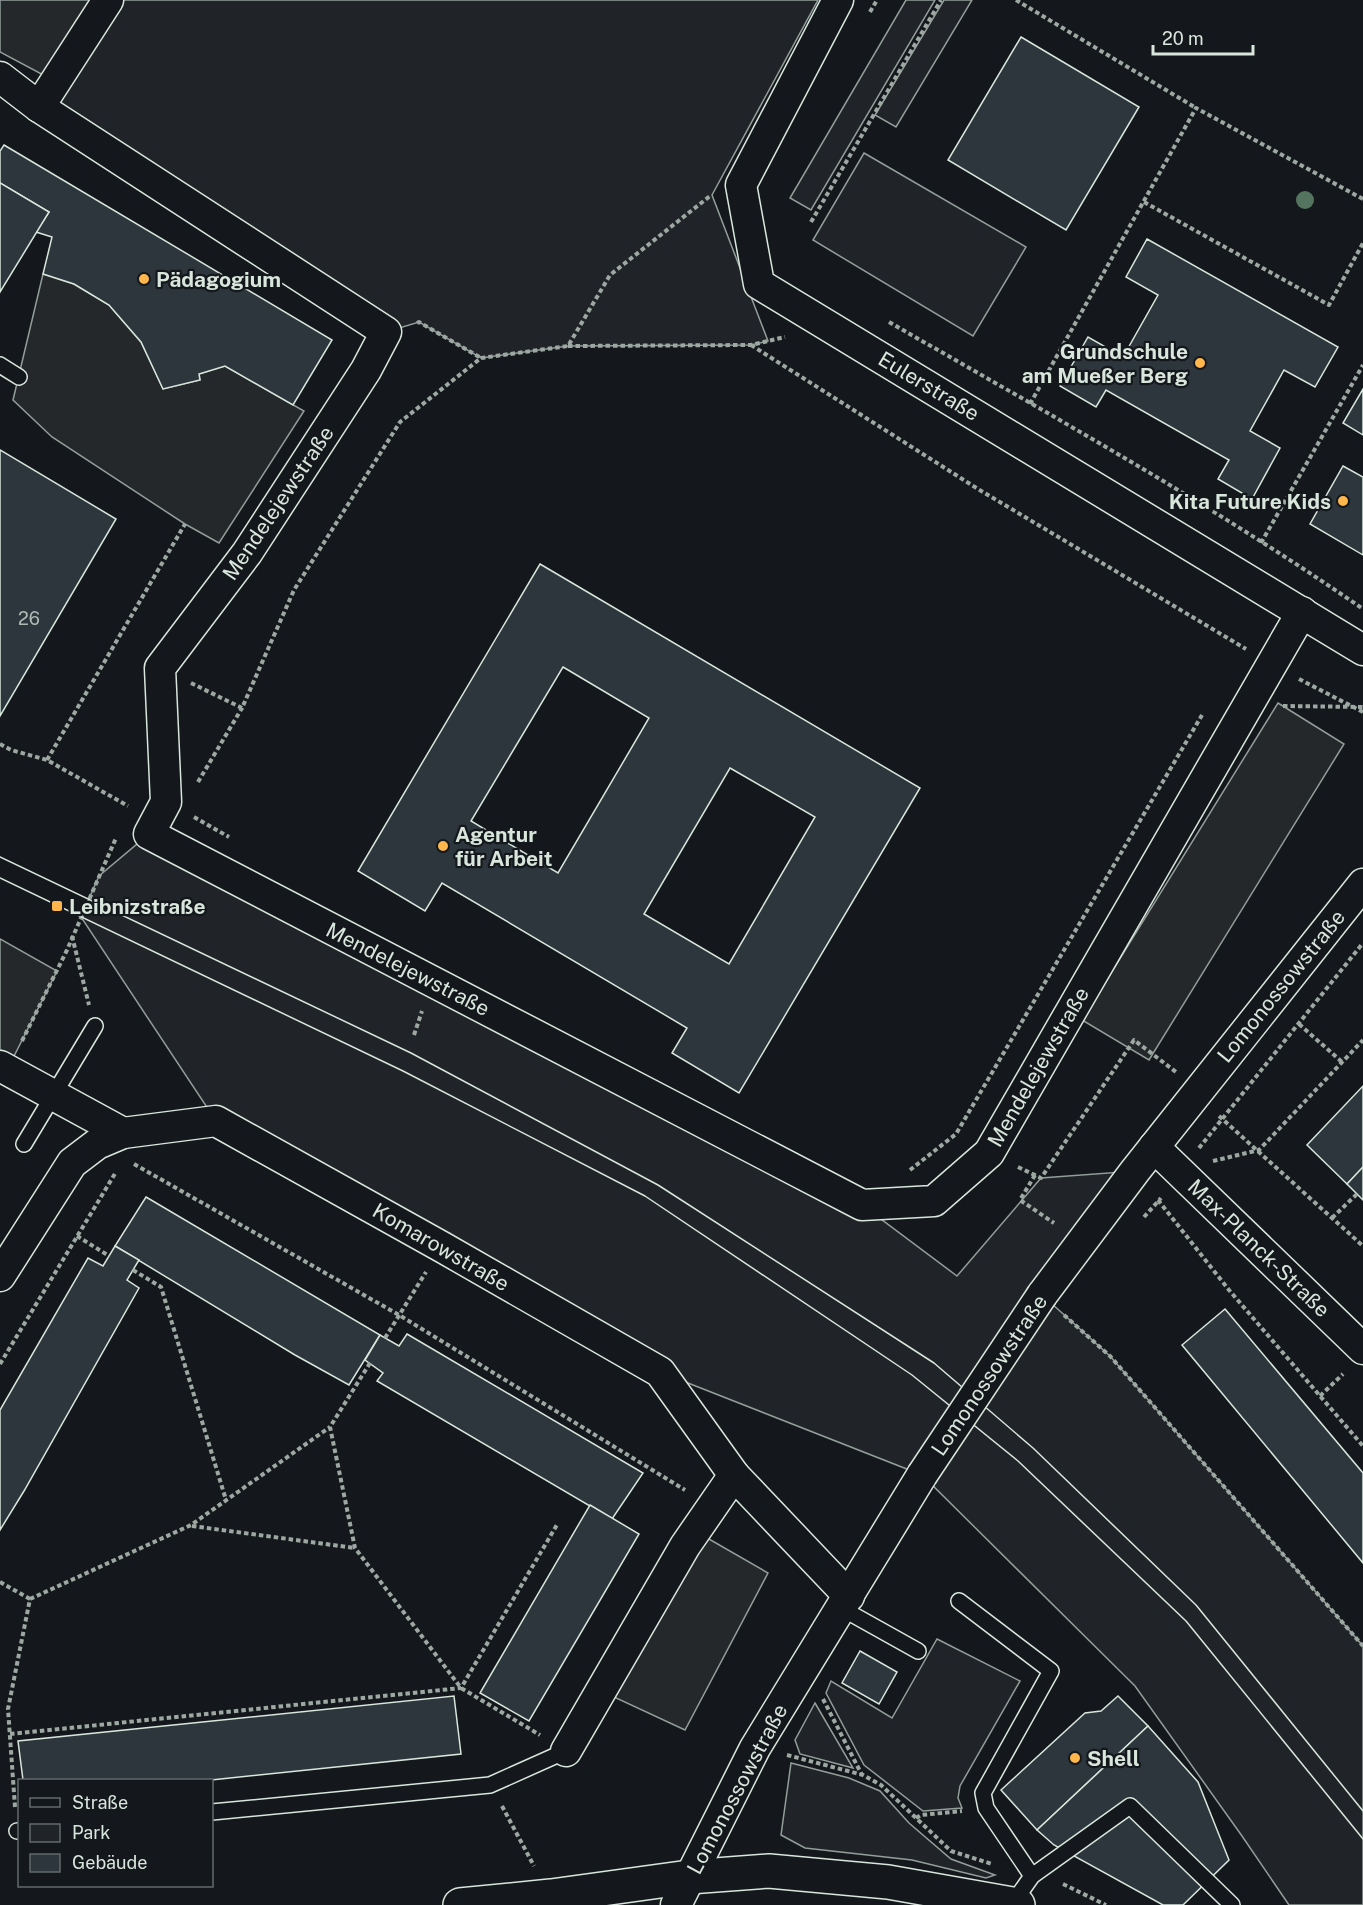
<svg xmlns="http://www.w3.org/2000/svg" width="1363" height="1905" font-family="'Public Sans',sans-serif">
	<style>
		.green { fill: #202428; stroke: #939e99; stroke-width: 1.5 }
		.parking { fill: #24282b; stroke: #939e99; stroke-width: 1.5 }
		.building { fill: #2c363c; stroke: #d8e6dc; stroke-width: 1.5; fill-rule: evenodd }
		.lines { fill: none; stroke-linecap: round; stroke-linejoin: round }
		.lane-casing { stroke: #d8e6dc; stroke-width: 18 }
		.street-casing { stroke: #d8e6dc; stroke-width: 33 }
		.secondary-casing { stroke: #d8e6dc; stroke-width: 36 }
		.path { stroke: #9da8a2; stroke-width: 4; stroke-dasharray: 4.5 3; stroke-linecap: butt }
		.lane { stroke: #14181c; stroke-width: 15 }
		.street { stroke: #14181c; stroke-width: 30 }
		.secondary { stroke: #14181c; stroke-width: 33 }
		.tram { stroke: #d8e6dc; stroke-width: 1.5 }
		.street-bridge-casing { stroke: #d8e6dc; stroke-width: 33; stroke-linecap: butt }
		.street-bridge { stroke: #14181c; stroke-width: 30 }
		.tree { fill: #55745f }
		.poi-dot { fill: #ffb74d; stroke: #14181c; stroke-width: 2 }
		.labels { text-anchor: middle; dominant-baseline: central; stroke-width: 4.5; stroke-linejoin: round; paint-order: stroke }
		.number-label { font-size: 18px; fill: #adbab4 }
		.poi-label { font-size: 21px; font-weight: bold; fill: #d8e6dc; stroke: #14181c; text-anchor: start }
		.street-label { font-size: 21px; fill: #d8e6dc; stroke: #14181c }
	</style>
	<rect width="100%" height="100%" fill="#14181c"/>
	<g class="green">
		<path d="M 108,0 L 818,0 L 712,195 L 768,341 L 751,345 L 568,346 L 481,358 L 419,322 L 386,332 L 39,107 Z"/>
		<path d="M 906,0 L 935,0 L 811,210 L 790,198 Z"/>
		<path d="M 944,0 L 972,0 L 896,127 L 875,115 Z"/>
		<path d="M 864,153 L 1026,247 L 973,336 L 813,240 Z"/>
		<path d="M 149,834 L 862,1205 L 957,1276 L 1041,1178 L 1135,1171 L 1042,1295 L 1110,1356 L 1363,1646 L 1363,1905 L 1289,1905 L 1242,1836 L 1135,1686 L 922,1475 L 660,1372 L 216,1121 L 81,917 L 99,876 Z"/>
		<path d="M 937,1639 L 1020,1681 L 960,1786 L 958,1798 L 962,1808 L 923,1811 L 864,1765 L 826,1693 L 831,1681 L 892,1718 Z"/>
		<path d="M 815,1703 L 853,1768 L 800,1754 L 795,1740 Z"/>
		<path d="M 791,1763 L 849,1778 L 880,1791 L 909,1823 L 951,1859 L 995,1875 L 986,1878 L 912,1860 L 805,1848 L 781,1835 Z"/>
	</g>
	<g class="parking">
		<path d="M 0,0 L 94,0 L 47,77 L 0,52 Z"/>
		<path d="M 43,274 L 74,284 L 109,305 L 141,342 L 163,389 L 200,380 L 199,374 L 225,366 L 304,411 L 219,543 L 185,524 L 52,437 L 13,400 Z"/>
		<path d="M 1278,703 L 1344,744 L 1149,1060 L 1082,1020 Z"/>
		<path d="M 0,939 L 57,971 L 7,1070 L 0,1066 Z"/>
		<path d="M 695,1531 L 768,1573 L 685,1730 L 601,1691 Z"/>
	</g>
	<g class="building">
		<path d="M 1021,37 L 1139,107 L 1066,230 L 948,160 Z"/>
		<path d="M 4,145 L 332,340 L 293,405 L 225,366 L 199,374 L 200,380 L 163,389 L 141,342 L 109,305 L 74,284 L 43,274 L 52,237 L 36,232 L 49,212 L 0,183 L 0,151 Z"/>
		<path d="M 0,183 L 49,212 L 0,292 Z"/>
		<path d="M 1147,239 L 1338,347 L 1315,387 L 1284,370 L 1250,431 L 1280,448 L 1252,499 L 1218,479 L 1229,460 L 1106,390 L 1096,407 L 1060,386 L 1088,337 L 1123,357 L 1158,295 L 1126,277 Z"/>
		<path d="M 1363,389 L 1363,435 L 1343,423 Z"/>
		<path d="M 0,450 L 116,519 L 0,716 Z"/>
		<path d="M 1343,466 L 1363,477 L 1363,555 L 1310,524 Z"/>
		<path d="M 540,564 L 920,788 L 739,1093 L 672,1053 L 687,1028 L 442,883 L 425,911 L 358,871 ZM 563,667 L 649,718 L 558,873 L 471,821 ZM 730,768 L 815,817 L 729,964 L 644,914 Z"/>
		<path d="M 1363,1086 L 1363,1167 L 1347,1184 L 1307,1145 Z"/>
		<path d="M 1363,1167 L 1363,1200 L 1347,1184 Z"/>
		<path d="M 146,1197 L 380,1335 L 349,1385 L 295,1355 L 115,1246 Z"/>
		<path d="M 115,1246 L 139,1260 L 127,1280 L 139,1288 L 24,1491 L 0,1530 L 0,1410 L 88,1258 L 103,1266 Z"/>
		<path d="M 1225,1309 L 1363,1473 L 1363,1563 L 1182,1345 Z"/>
		<path d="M 407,1334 L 643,1473 L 612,1519 L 377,1381 L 383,1373 L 365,1360 L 380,1335 L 399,1346 Z"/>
		<path d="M 590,1505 L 639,1534 L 529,1721 L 480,1693 Z"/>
		<path d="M 860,1651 L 897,1672 L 879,1704 L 842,1683 Z"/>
		<path d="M 454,1696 L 461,1754 L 211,1780 L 23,1780 L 18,1741 Z"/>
		<path d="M 1118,1696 L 1148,1726 L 1037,1830 L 1001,1790 L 1085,1713 L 1101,1711 Z"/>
		<path d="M 1148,1726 L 1198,1782 L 1229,1860 L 1183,1905 L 1163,1905 L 1054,1845 L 1037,1830 Z"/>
	</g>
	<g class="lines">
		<g class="lane-casing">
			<g id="lane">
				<path d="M 0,365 L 19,377"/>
				<path d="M 24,1144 L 95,1026"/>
				<path d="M 959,1601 L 1051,1671 L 983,1793 L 986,1808 L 1032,1876"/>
				<path d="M 841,1608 L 918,1651"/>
				<path d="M 212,1812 L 490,1785 L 566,1751"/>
				<path d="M 17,1831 L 20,1831"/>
				<path d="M 1013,1903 L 1032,1876 L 1130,1806 L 1232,1905"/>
			</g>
		</g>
		<g class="street-casing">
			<g id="street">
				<path d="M 838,0 L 741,185 L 759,284 L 1363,650"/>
				<path d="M 0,77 L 39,107 L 108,0"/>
				<path d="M 39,107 L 386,332 L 366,370 L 247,553 L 160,668 L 166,802 L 149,834 L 862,1205 L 934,1201 L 989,1153 L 1302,612"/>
				<path d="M 0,1066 L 123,1133"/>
				<path d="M 1154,1147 L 1363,1349"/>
				<path d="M 0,1276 L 72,1163 L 97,1144 L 123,1133 L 216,1121 L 442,1247 L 660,1372 L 734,1475 L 849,1596"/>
				<path d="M 1042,1295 L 1135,1171 L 1363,884"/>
				<path d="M 566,1751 L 685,1546 L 734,1475"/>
				<path d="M 676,1905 L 755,1748 L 922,1475"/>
			</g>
		</g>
		<g class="secondary-casing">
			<path id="secondary" d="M 460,1905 L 551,1896 L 689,1877 L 769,1871 L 888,1882 L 1018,1905"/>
		</g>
		<g class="path">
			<path d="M 1016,0 L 1196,108"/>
			<path d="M 870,12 L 877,0"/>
			<path d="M 1144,202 L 1329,305 L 1363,243"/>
			<path d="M 811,222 L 941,0"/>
			<path d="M 889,322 C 1049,414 1211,504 1363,609"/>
			<path d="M 417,323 L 419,322 L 481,358"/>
			<path d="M 751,345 L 978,489 L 1246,649"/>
			<path d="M 568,346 L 751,345 L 785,337"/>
			<path d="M 1030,404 L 1196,108 L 1363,199"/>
			<path d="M 1261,543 L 1363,365"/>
			<path d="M 1299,679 L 1363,712"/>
			<path d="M 191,683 L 242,708 L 294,590 L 400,422 L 481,358 L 568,346 L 610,275 L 710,196"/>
			<path d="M 1283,706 L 1363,707"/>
			<path d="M 0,744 L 11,750 L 47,760 L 128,806"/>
			<path d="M 47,760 L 185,524"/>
			<path d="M 198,782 L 242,708"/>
			<path d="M 194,817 L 229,837"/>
			<path d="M 72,936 L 89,1005"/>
			<path d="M 1299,1024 L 1342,1062"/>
			<path d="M 414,1035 L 422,1011"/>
			<path d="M 22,1041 L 67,950 L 116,838"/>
			<path d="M 1219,1116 L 1363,1246"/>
			<path d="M 1199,1148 L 1363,943"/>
			<path d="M 1213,1161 L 1259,1150 L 1363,1040"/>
			<path d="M 134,1164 L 399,1315 L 685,1490"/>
			<path d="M 1018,1167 L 1041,1178 L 1134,1040 L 1176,1072"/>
			<path d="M 910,1170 L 956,1134 L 1202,715"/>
			<path d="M 1035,1175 L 1020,1200 L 1054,1223"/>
			<path d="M 1158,1200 L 1229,1290 L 1363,1446"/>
			<path d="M 1144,1217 L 1161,1198"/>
			<path d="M 1332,1218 L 1357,1194"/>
			<path d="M 77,1236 L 109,1256"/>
			<path d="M 133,1270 L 161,1287 L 226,1500"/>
			<path d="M 1064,1315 L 1110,1356 L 1363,1646"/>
			<path d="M 385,1338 L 426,1272"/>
			<path d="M 370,1363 L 330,1427 L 355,1548 L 461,1688 L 540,1735"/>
			<path d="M 0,1364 L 116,1172"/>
			<path d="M 1320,1396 L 1343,1374"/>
			<path d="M 192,1526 L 355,1548"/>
			<path d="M 0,1582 L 30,1599"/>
			<path d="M 30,1599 L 191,1525 L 330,1427"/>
			<path d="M 823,1699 L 862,1775"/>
			<path d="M 10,1734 L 461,1688 L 558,1523"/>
			<path d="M 787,1755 L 863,1775 L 881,1785 L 951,1851 L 992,1864"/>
			<path d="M 502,1806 L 534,1866"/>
			<path d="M 15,1807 L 8,1709 L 30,1599"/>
			<path d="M 916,1818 L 921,1815 L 962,1811"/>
			<path d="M 1063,1884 L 1106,1905"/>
		</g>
		<use href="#lane" class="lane"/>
		<use href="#street" class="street"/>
		<use href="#secondary" class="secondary"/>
		<g class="tram">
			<path d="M 0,857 L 411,1053 L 658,1185 L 934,1363 L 1033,1448 L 1196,1605 L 1363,1811"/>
			<path d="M 0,878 L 403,1071 L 645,1196 L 912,1375 L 1018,1461 L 1186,1621 L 1363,1839"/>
		</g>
		<g class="street-bridge-casing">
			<path id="street-bridge" d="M 922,1475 L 1042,1295"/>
		</g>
		<use href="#street-bridge" class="street-bridge"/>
	</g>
	<circle class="tree" cx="1305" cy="200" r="9"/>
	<g class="poi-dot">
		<circle cx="144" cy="279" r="6"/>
		<circle cx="1200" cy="363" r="6"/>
		<circle cx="1343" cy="501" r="6"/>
		<circle cx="443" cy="846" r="6"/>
		<rect x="51" y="900" width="12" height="12" rx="3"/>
		<circle cx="1075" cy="1758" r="6"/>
	</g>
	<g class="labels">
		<g class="number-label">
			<text x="29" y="618">26</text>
		</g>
		<g class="poi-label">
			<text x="156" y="279">Pädagogium</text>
			<text x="1188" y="351" text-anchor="end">Grundschule<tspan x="1188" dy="24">am Mueßer Berg</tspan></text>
			<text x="1331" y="501" text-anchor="end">Kita Future Kids</text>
			<text x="455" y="834">Agentur<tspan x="455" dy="24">für Arbeit</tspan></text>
			<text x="69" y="906">Leibnizstraße</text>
			<text x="1087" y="1758">Shell</text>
		</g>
		<g class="street-label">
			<text transform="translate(929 386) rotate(31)">Eulerstraße</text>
			<text transform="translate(278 503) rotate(-56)">Mendelejewstraße</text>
			<text transform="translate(408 969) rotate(27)">Mendelejewstraße</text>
			<text transform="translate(1281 986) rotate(-51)">Lomonossowstraße</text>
			<text transform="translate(1038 1067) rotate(-60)">Mendelejewstraße</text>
			<text transform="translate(441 1247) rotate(30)">Komarowstraße</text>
			<text transform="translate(1259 1248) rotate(44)">Max-Planck-Straße</text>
			<text transform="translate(989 1375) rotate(-56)">Lomonossowstraße</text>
			<text transform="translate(737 1789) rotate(-62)">Lomonossowstraße</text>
		</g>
	</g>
	<rect x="18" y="1779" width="195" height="108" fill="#14181c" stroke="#626a69" stroke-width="1.5"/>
	<rect x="30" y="1798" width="30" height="9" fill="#14181c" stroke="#626a69" stroke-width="1.5"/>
	<text x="72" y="1809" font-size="18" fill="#d8e6dc">Straße</text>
	<rect x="30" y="1824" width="30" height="18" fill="#202428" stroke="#626a69" stroke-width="1.5"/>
	<text x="72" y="1839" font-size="18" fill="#d8e6dc">Park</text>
	<rect x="30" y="1854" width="30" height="18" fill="#2c363c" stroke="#626a69" stroke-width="1.5"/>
	<text x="72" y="1869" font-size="18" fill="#d8e6dc">Gebäude</text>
	<path d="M1153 45v9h100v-9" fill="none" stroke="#d8e6dc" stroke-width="3"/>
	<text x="1162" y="45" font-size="18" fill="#d8e6dc" stroke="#14181c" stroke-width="4.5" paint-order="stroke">20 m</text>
</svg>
